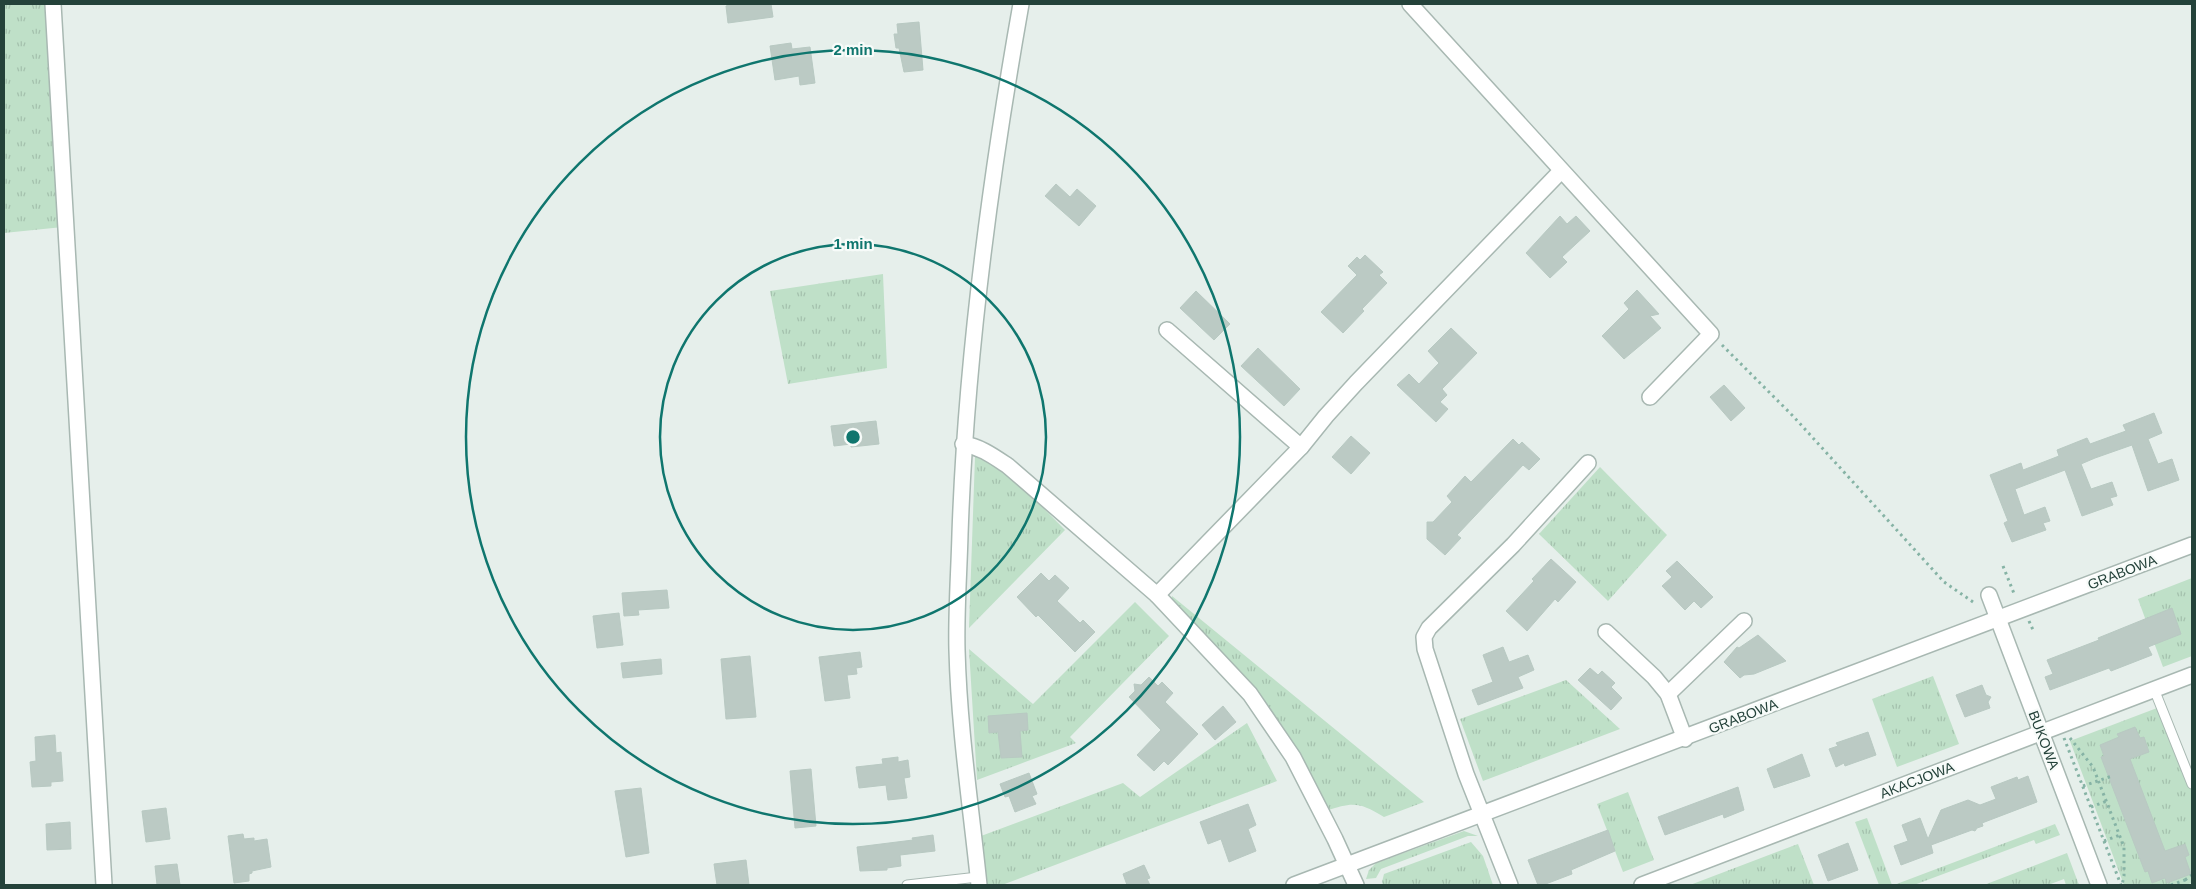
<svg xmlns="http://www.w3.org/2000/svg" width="2196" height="889" font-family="Arial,sans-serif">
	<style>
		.grass { fill: url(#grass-tufts) }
		.building { fill: #bbcac4; stroke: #b8c9c2 }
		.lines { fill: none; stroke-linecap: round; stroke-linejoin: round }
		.service-casing { stroke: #a8b8b2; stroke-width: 11 }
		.minor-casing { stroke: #a8b8b2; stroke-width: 18 }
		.path { stroke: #86b3a5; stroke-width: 3; stroke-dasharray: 2.5 4; stroke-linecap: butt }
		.service { stroke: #fff; stroke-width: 9 }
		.minor { stroke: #fff; stroke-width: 15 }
		.ring { fill: none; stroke: #0f766e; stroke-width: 2.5 }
		.labels { text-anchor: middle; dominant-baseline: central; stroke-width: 4.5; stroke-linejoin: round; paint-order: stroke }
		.street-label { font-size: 14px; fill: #24423a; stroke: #f7fbf9 }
		.centre { fill: #0f766e; stroke: #f7fbf9; stroke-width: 2.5 }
		.ring-label { font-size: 15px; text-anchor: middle; font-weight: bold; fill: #0f766e; stroke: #f7fbf9; stroke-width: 4.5; stroke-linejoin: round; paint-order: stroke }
	</style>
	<defs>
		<pattern id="grass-tufts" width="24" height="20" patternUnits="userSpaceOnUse" patternTransform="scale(1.25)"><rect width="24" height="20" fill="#bfe0c8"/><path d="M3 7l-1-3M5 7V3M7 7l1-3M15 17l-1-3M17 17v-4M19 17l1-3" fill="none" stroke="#a4c1ad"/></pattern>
	</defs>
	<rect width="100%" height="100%" fill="#e6efeb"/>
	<g class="grass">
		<path d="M 4,4 L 48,4 L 63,227 L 4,233 Z"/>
		<path d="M 883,274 L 887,368 L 788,384 L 770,291 Z"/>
		<path d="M 981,453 L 1008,472 L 1065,530 L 969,628 L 975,457 Z"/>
		<path d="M 1600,467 L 1667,535 L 1608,601 L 1539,534 Z"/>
		<path d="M 2192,578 L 2192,656 L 2163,667 L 2138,599 Z"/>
		<path d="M 1172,596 L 1424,802 L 1384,817 C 1359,802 1353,802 1326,811 L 1283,727 L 1236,668 L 1171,604 Z"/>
		<path d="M 1135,602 L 1169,636 L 1070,737 L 1076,743 L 977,780 L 969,649 L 1033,704 Z"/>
		<path d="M 1933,676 L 1959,744 L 1897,767 L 1872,699 Z"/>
		<path d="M 1566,680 L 1620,729 L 1483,781 L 1460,719 Z"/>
		<path d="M 2165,705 L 2192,772 L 2192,883 L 2185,885 L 2124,885 L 2070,741 Z"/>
		<path d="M 1247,723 L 1277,781 L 1002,885 L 984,885 L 981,836 L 1123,783 L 1140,797 Z"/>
		<path d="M 1628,792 L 1654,860 L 1623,872 L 1597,804 Z"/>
		<path d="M 1867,818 L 1892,885 L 1879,885 L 1855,822 Z"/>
		<path d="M 2055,824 L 2060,835 L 2036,844 L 2034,840 L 1914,885 L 1894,885 Z"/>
		<path d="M 1464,831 L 1478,836 L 1468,836 L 1381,869 L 1376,878 L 1366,879 L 1369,870 L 1376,863 Z"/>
		<path d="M 1471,842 L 1483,856 L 1493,885 L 1383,885 L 1382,882 L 1384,874 Z"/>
		<path d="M 1798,844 L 1814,885 L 1690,885 Z"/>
		<path d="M 2067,853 L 2079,885 L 2066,885 L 2064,879 L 2048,885 L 1984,885 Z"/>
	</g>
	<g class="building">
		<path d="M 731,4 L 771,4 L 773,17 L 728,23 L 726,6 Z"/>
		<path d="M 919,22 L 923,70 L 904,72 L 899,48 L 896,48 L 894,34 L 898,34 L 897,24 Z"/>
		<path d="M 791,43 L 792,49 L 810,47 L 815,83 L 800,85 L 799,76 L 775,80 L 770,46 Z"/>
		<path d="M 1056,184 L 1070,197 L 1077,189 L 1096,206 L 1079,226 L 1045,196 Z"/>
		<path d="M 1560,216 L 1567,224 L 1576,216 L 1590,231 L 1562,257 L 1567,262 L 1550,278 L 1526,253 Z"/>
		<path d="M 1365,255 L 1383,272 L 1379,275 L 1387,283 L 1362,309 L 1364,311 L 1343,333 L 1321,312 L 1357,275 L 1348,266 L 1357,257 L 1360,260 Z"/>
		<path d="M 1637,290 L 1659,314 L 1650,316 L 1661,328 L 1624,359 L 1602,336 L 1629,309 L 1624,303 Z"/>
		<path d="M 1196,291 L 1230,324 L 1214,340 L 1180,308 Z"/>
		<path d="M 1451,328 L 1477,353 L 1442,389 L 1447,395 L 1440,402 L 1448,409 L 1436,422 L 1397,385 L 1409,374 L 1419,384 L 1439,363 L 1428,351 Z"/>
		<path d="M 1258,348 L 1300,389 L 1284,406 L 1241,366 Z"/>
		<path d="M 1724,385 L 1745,408 L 1731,421 L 1710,397 Z"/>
		<path d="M 2154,413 L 2162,433 L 2148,439 L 2158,464 L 2172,459 L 2179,480 L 2148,491 L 2132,445 L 2095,458 L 2081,464 L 2091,489 L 2112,482 L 2117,496 L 2110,498 L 2113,505 L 2082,516 L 2065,470 L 2015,489 L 2024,515 L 2045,507 L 2050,521 L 2043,523 L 2046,530 L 2012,542 L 2004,523 L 2008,521 L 1990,475 L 2021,463 L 2023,470 L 2059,456 L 2057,450 L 2087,438 L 2090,444 L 2126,431 L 2123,425 Z"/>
		<path d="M 876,421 L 879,444 L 851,447 L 851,444 L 834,446 L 831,426 Z"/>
		<path d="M 1351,436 L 1370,453 L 1351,474 L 1332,457 Z"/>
		<path d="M 1513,439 L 1519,445 L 1522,442 L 1540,459 L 1529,470 L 1523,465 L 1457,535 L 1461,538 L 1445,555 L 1427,539 L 1427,522 L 1433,522 L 1452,502 L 1447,496 L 1465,476 L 1471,482 Z"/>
		<path d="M 1551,559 L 1576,582 L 1558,602 L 1555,599 L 1527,631 L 1506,611 L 1534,581 L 1532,579 Z"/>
		<path d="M 1677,561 L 1713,597 L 1701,608 L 1694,601 L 1685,610 L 1662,586 L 1672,577 L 1666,571 Z"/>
		<path d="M 1041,573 L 1049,581 L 1055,575 L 1069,588 L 1057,601 L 1080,623 L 1083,620 L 1095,632 L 1075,652 L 1038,615 L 1036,617 L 1017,597 Z"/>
		<path d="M 667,590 L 669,608 L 638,610 L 639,615 L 624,616 L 622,593 Z"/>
		<path d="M 2172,608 L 2181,634 L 2148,647 L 2152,655 L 2111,671 L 2109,668 L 2050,690 L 2045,677 L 2053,674 L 2047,660 L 2099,640 L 2098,638 Z"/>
		<path d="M 619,613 L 623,645 L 597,648 L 593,616 Z"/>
		<path d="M 1758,635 L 1786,661 L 1754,674 L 1744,675 L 1740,678 L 1724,662 L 1737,647 L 1739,648 Z"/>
		<path d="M 1503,647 L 1509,662 L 1528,655 L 1534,670 L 1518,677 L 1523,688 L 1478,705 L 1472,690 L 1493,682 L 1483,655 Z"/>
		<path d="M 860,652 L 862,667 L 856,668 L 857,674 L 847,675 L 850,698 L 825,701 L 819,657 Z"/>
		<path d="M 750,656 L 756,717 L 726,719 L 721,659 Z"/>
		<path d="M 661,659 L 662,674 L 623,678 L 621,663 Z"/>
		<path d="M 1590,668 L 1598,675 L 1602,671 L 1615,683 L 1611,687 L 1622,698 L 1611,710 L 1578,680 Z"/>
		<path d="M 1149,677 L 1158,686 L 1162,682 L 1173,693 L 1165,702 L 1198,734 L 1168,765 L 1164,761 L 1154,771 L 1137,755 L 1161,730 L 1129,697 L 1135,691 L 1134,684 L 1141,685 Z"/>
		<path d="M 1982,685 L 1986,695 L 1991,697 L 1988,702 L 1990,708 L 1965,717 L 1956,695 Z"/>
		<path d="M 1223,706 L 1236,722 L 1215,740 L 1202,725 Z"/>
		<path d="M 1027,713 L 1028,730 L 1020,731 L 1022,757 L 1001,758 L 998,732 L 989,733 L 988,716 Z"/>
		<path d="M 2135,727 L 2140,738 L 2144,737 L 2149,752 L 2130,759 L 2165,851 L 2185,844 L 2189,855 L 2185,857 L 2191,874 L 2167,883 L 2165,878 L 2152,883 L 2148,871 L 2145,872 L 2101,757 L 2104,756 L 2100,745 L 2119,737 L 2117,734 Z"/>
		<path d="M 1868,732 L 1876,755 L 1845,766 L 1844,763 L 1836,767 L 1829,749 L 1838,746 L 1836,743 Z"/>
		<path d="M 55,735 L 56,753 L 61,752 L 63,781 L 51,782 L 51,786 L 32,787 L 30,762 L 36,761 L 35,737 Z"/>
		<path d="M 1802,754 L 1810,776 L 1774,788 L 1767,769 Z"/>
		<path d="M 898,757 L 898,762 L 908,760 L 910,777 L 904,778 L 907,798 L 888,800 L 886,785 L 859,788 L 856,767 L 883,764 L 882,759 Z"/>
		<path d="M 811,769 L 816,826 L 795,828 L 790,771 Z"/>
		<path d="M 1029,773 L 1037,794 L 1032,796 L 1036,804 L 1015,812 L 1009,796 L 1005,797 L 1000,784 Z"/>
		<path d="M 2028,776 L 2037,802 L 1982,823 L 1983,826 L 1977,828 L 1975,831 L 1972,830 L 1931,845 L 1933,853 L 1901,865 L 1894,846 L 1908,841 L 1902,825 L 1920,818 L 1928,839 L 1941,810 L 1968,800 L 1980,805 L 1996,799 L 1991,787 L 2017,777 L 2018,780 Z"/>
		<path d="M 1738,787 L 1744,810 L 1724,818 L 1723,814 L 1665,835 L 1658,817 Z"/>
		<path d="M 641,788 L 649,853 L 626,857 L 615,791 Z"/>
		<path d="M 1248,804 L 1256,825 L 1248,829 L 1256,851 L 1229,862 L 1221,839 L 1208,844 L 1200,822 Z"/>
		<path d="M 166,808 L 170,839 L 146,842 L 142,811 Z"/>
		<path d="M 70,822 L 71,849 L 47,850 L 46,824 Z"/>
		<path d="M 1608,830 L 1615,851 L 1571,870 L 1572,874 L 1543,885 L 1538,885 L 1528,860 Z"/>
		<path d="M 243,834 L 244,839 L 254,838 L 254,841 L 267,839 L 271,867 L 252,871 L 252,873 L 249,874 L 249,881 L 234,883 L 228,836 Z"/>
		<path d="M 933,835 L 935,851 L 900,855 L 901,866 L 887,868 L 887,870 L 860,871 L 857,847 L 913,840 L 912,838 Z"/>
		<path d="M 1848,843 L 1858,870 L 1828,881 L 1818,855 Z"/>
		<path d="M 746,860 L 749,885 L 717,885 L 714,864 Z"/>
		<path d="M 177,864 L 180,885 L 157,885 L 155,866 Z"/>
		<path d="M 1144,865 L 1150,878 L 1147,879 L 1150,885 L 1127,885 L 1123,874 Z"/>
	</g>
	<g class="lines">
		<g class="service-casing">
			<g id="service">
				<path d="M 2154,689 L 2192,784"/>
				<path d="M 907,885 L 978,877"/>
			</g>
		</g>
		<g class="minor-casing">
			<g id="minor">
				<path d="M 53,4 L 104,885"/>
				<path d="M 1410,4 L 1711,334 L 1650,397"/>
				<path d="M 963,444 C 981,447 993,456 1008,466 L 1157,595 L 1250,694 L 1293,757 L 1335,839 L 1356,885"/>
				<path d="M 1301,447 L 1326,416 L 1356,383 L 1561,171"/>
				<path d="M 1157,595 L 1301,447 L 1167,330"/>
				<path d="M 1989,595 L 2099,885"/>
				<path d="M 1606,632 L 1654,677 L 1668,694 L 1685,739"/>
				<path d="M 1668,694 L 1744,621"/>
				<path d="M 979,885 C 971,807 959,729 957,650 C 956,612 959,573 960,534 C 966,356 990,179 1021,4"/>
				<path d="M 1294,885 L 2192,545"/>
				<path d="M 1510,885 L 1466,774 L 1425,649 L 1424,637 L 1429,628 L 1513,545 L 1588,463"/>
				<path d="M 1642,885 L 2192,675"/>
			</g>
		</g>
		<g class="path">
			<path d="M 1722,345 L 1793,416 L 1944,582 L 1976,604"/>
			<path d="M 2003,566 L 2015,596"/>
			<path d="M 2029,621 L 2033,630"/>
			<path d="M 2064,738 L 2121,885"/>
			<path d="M 2070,738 L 2093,767 L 2124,847 L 2124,876 L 2122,885"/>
			<path d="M 2083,786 L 2112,776"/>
			<path d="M 2091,807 L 2107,801"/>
			<path d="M 2104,841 L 2120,835"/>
			<path d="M 2185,880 L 2192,875"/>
			<path d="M 2171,885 L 2185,880 L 2183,877"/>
		</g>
		<use href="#service" class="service"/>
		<use href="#minor" class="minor"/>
	</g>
	<g class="ring">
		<circle cx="853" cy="437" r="193"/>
		<circle cx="853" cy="437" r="387"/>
	</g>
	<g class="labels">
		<g class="street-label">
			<text transform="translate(2122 572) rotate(-21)">GRABOWA</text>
			<text transform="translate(1743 716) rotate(-21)">GRABOWA</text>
			<text transform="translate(2044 740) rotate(69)">BUKOWA</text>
			<text transform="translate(1917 780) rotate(-21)">AKACJOWA</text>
		</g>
	</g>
	<circle cx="853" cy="437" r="8" class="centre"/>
	<g class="ring-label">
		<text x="853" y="55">2 min</text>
		<text x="853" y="249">1 min</text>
	</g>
	<rect width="2196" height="889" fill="none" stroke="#24423a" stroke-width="10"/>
</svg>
